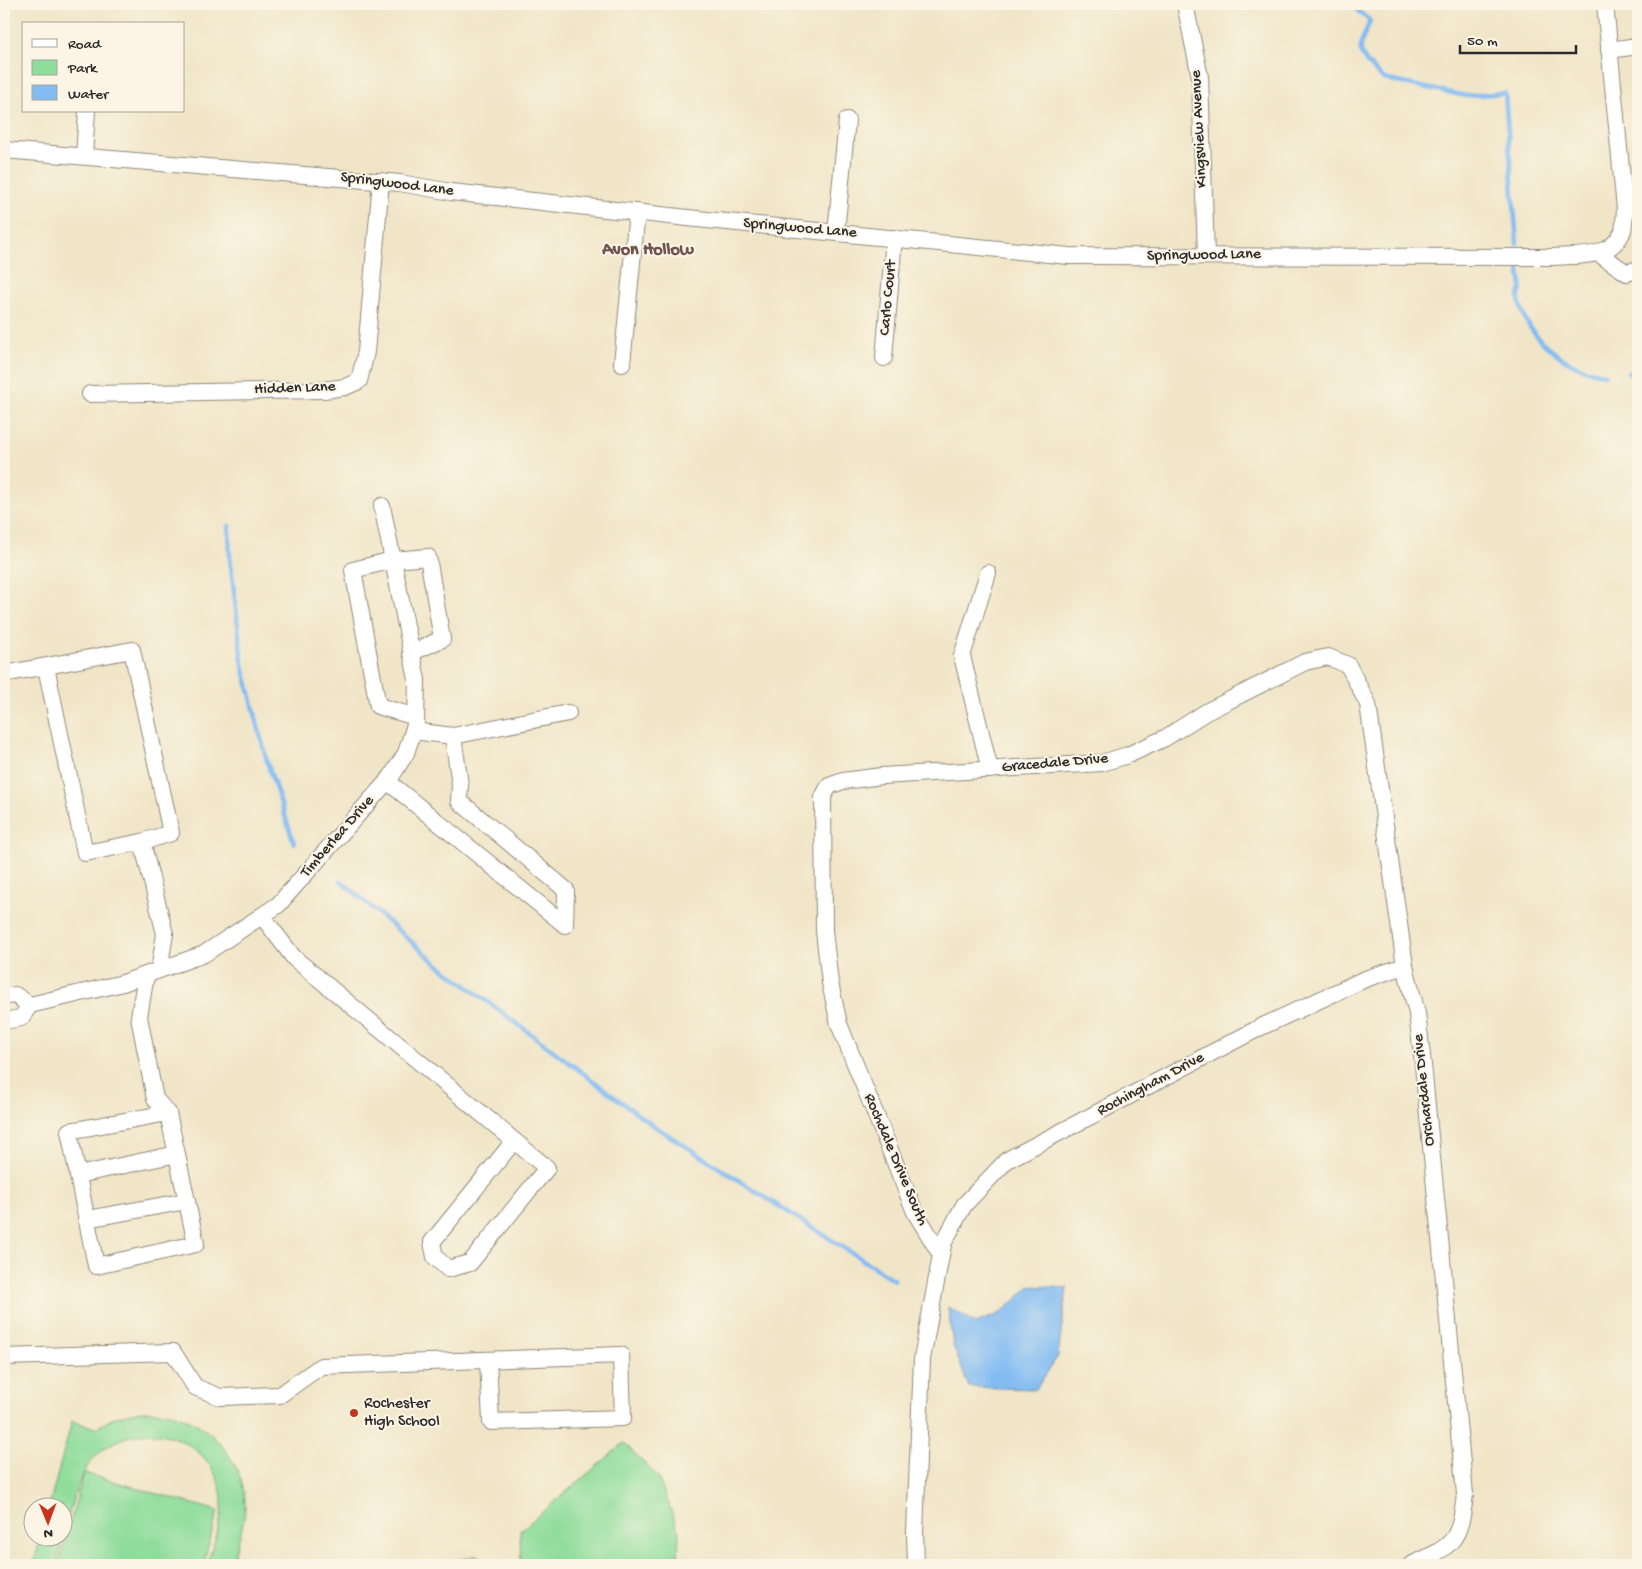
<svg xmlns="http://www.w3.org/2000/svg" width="1642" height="1569" font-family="'Gochi Hand',sans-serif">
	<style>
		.green { fill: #8fdd9b; stroke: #5d8463 }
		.water { fill: #82bcf3; stroke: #56748f }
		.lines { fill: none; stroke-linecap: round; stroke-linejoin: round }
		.stream { stroke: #82bcf3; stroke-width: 4.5 }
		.minor-casing { stroke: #8e8879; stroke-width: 18 }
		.minor { stroke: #fff; stroke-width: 16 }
		.poi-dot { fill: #c8321e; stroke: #fcf5e5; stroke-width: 2 }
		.labels { text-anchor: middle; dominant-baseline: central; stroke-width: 4; stroke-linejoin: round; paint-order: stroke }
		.street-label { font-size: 16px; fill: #2b2b2b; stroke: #fcf5e5 }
		.poi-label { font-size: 16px; fill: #2b2b2b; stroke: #fcf5e5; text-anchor: start }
		.neighbourhood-label { font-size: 18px; font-weight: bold; fill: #715451; stroke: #fcf5e5 }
	</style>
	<rect width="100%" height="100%" fill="#fcf5e5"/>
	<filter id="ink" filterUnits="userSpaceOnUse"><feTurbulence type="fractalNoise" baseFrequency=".02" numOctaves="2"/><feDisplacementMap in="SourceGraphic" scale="10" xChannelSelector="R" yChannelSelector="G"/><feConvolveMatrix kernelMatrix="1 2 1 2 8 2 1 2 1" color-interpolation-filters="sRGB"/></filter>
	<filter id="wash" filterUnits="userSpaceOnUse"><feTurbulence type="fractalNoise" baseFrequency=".0096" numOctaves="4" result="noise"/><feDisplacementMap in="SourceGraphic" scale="20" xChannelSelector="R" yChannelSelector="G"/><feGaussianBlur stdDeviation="1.12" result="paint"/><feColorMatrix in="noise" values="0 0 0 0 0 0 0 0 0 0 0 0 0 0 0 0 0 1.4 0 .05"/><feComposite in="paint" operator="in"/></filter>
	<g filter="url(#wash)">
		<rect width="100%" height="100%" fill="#f0e5c7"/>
		<g class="green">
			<path d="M 140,1411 C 152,1411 166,1411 178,1415 C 215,1428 245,1466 245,1505 C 245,1525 236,1546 231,1565 L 207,1565 C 213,1542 226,1515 221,1491 C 207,1431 134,1414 93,1459 C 74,1480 64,1536 56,1565 L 33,1565 L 41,1537 L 62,1536 L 62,1506 L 49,1506 L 72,1421 L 96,1428 L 115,1417 Z"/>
			<path d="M 624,1443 L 658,1477 L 679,1531 L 678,1565 L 521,1565 L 520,1531 Z"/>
			<path d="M 84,1473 L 218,1511 L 203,1565 L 58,1565 Z"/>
			<path d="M 476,1555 L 496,1565 L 443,1565 Z"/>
		</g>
		<path class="water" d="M 1030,1286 L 1067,1288 L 1058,1356 L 1036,1389 L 969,1387 L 953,1345 L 948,1307 L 976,1323 L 1001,1313 Z"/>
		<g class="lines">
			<g class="stream">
				<path d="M 1350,4 L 1370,21 L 1361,43 L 1361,53 L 1367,63 L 1384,79 L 1466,96 L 1505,93 L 1517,244"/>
				<path d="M 1519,270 C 1520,276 1522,283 1521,289 C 1520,293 1518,296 1519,300 C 1526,339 1568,369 1605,374"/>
				<path d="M 1628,372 L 1634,372 L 1638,375"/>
				<path d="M 229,526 L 230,558 L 242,661 L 267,762 L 294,843"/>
				<path d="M 341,881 L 436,963 L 651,1124 L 894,1280"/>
			</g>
		</g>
	</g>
	<g filter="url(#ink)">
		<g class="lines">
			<g class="minor-casing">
				<g id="minor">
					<path d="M 1185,4 L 1200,77 L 1206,256"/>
					<path d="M 1609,50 L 1638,46"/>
					<path d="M 4,150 L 400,183 L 451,192 L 697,219 L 1069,256 L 1555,257 C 1580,255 1609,259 1622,233 C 1625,227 1624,216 1625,209 L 1605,4"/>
					<path d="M 84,156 L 87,111"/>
					<path d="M 836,232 L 847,120"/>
					<path d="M 1599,254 L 1627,273 L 1638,269"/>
					<path d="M 884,358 L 894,238"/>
					<path d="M 622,364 L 637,212"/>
					<path d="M 90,394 L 324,390 L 345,387 L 359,381 L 366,352 L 381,181"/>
					<path d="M 988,573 L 962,656 L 990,770"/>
					<path d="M 411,653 L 442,639 L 428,557 L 393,560 L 353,570 L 378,706 L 416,717"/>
					<path d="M 46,667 L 85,853 L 142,842"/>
					<path d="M 4,674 L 132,650 L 171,833 L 142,842 L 165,934 L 159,970"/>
					<path d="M 453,736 L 568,713"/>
					<path d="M 387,781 L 565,925 L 566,890 L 459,801 L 460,785 L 453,736 L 413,731"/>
					<path d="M 262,916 L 294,958 L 547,1168 L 470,1263 L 448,1269 L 435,1257 L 432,1242 L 514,1141"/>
					<path d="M 146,975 L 139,1017 L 155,1099 L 168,1113 L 196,1244 L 96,1266 L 69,1131 L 168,1113"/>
					<path d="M 4,997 L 15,995 L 30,1005"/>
					<path d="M 4,1021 L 21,1018 L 30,1005 L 123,983 L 204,954 L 278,905 L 391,777 L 406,753 L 416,722 L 417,680 L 382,506"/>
					<path d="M 78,1175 L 177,1154"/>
					<path d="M 87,1219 L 187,1201"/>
					<path d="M 941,1255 L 944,1242 L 964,1205 L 1007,1160 L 1261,1027 L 1365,979 L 1405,966"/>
					<path d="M 4,1357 L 173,1352 L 195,1387 L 220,1397 L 280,1395 L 321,1366 L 621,1355 L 623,1418 L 491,1422 L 488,1360"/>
					<path d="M 916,1565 L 915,1532 L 922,1359 L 941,1255 L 915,1212 L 839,1024 L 830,983 L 824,931 L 823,797 L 829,786 L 843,781 L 882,776 L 1102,763 L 1128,755 L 1165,738 L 1206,712 L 1305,662 L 1328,657 L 1348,665 L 1368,704 L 1405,966 L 1417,1013 L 1422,1055 L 1465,1494 C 1460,1542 1453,1546 1411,1565"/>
				</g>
			</g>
			<use href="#minor" class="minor"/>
		</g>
	</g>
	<circle class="poi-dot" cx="354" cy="1413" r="5"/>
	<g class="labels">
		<g class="street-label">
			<text transform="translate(1200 129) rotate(-93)">Kingsview Avenue</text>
			<text transform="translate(397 185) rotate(7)">Springwood Lane</text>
			<text transform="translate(800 229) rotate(5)">Springwood Lane</text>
			<text transform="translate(1204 256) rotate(-1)">Springwood Lane</text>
			<text transform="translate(889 298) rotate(-85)">Carlo Court</text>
			<text transform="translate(295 389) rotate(-2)">Hidden Lane</text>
			<text transform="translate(1055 764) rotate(-5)">Gracedale Drive</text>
			<text transform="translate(338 837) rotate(-49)">Timberlea Drive</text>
			<text transform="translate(1151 1085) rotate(-28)">Rochingham Drive</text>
			<text transform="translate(1425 1090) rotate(-96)">Orchardale Drive</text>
			<text transform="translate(895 1160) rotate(67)">Rochdale Drive South</text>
		</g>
		<g class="poi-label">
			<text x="364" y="1404">Rochester<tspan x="364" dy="18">High School</tspan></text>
		</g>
		<g class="neighbourhood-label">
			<text x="648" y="250">Avon Hollow</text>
		</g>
	</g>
	<rect width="1642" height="1569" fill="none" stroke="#fcf5e5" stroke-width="20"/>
	<rect x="22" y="22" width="162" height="90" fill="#fcf5e5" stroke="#a8a49b"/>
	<rect x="32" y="39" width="25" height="8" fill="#ffffff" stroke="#a8a49b"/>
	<text x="68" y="48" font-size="15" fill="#2b2b2b">Road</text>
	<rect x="32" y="60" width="25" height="15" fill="#8fdd9b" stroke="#a8a49b"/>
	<text x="68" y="72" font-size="15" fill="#2b2b2b">Park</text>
	<rect x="32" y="85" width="25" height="15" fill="#82bcf3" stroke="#a8a49b"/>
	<text x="68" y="98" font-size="15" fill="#2b2b2b">Water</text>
	<g transform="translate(48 1522) rotate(179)"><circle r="24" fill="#fcf5e5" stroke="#a8a49b"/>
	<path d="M0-4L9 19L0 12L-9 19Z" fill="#c8321e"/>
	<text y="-8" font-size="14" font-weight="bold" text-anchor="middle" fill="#2b2b2b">N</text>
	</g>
	<path d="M1460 45v8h116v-8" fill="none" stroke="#2b2b2b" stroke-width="2.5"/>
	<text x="1467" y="45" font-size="15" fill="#2b2b2b" stroke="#fcf5e5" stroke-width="4" paint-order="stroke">50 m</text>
</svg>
